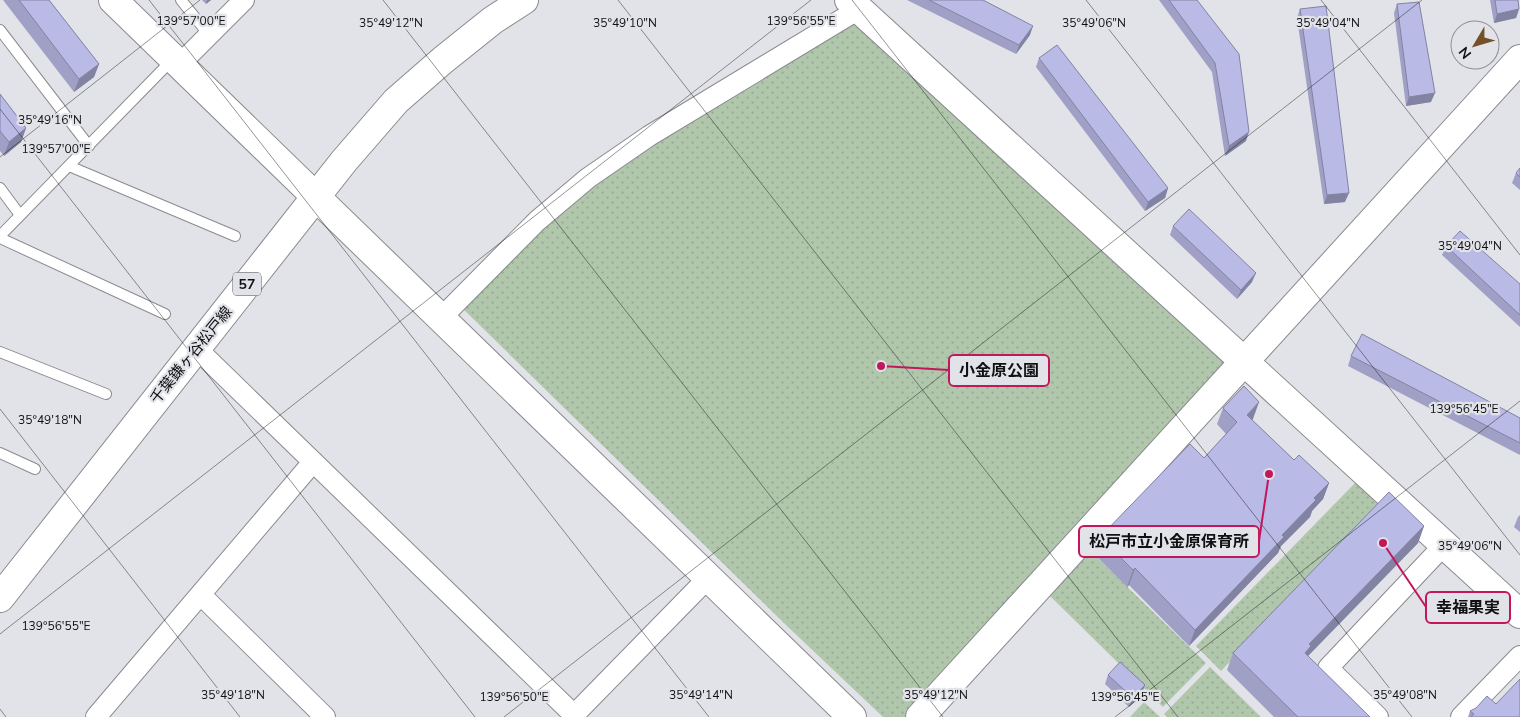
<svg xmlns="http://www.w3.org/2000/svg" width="1520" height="717" font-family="'Nunito Sans','Noto Sans JP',sans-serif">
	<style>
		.green { fill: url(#green-dots) }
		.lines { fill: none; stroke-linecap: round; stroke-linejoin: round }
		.lane-casing { stroke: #8a8a8f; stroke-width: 12 }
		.street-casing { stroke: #8a8a8f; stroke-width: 22 }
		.secondary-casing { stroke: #8a8a8f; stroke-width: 30 }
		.primary-casing { stroke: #8a8a8f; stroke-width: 30 }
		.lane { stroke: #fff; stroke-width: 10 }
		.street { stroke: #fff; stroke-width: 20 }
		.secondary { stroke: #fff; stroke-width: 28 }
		.primary { stroke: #fff; stroke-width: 28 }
		.wall { fill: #a0a0c7 }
		.shaded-wall { fill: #8282a2 }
		.building { fill: #babae7; stroke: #8282a2 }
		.ticks { fill: none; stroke: #111113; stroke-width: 1; stroke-opacity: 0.45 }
		.labels { text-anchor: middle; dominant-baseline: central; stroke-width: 4.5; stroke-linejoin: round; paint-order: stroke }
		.shield { fill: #e2e3e8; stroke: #505053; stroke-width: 1 }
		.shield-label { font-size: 14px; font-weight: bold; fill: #111113 }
		.street-label { font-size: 15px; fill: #111113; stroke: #e2e3e8 }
		.ticks-label { font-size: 12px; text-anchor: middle; fill: #111113; stroke: #e2e3e8; stroke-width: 4.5; stroke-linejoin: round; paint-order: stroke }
		.leader { fill: none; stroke: #c2185b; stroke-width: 2 }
		.callout-dot { fill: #c2185b; stroke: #e2e3e8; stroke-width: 2 }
		.callout { fill: #e2e3e8; stroke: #c2185b; stroke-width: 2 }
		.callout-label { font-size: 16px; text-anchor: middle; font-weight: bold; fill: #111113 }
	</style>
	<defs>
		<pattern id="green-dots" width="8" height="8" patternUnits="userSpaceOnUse" patternTransform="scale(1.25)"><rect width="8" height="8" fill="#b0c7ac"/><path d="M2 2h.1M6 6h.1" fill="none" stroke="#96aa93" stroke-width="1.8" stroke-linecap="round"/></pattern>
	</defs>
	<rect width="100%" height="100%" fill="#e2e3e8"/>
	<g class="green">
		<path d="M 859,9 L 1245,361 L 920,717 L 883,717 L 786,625 L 456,302 L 562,200 Z"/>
		<path d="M 1357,481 L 1383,502 L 1221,671 L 1196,646 Z"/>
		<path d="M 1087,548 L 1206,663 L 1163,707 L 1049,595 Z"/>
		<path d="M 1210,667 L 1261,717 L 1167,717 L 1164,714 Z"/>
		<path d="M 1144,702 L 1160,717 L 1130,717 Z"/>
	</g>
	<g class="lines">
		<g class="lane-casing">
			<g id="lane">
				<path d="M 181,0 L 210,36"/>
				<path d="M 0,30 L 89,146"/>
				<path d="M 69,166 L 235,236"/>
				<path d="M 0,188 L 20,215"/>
				<path d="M 0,236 L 173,59"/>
				<path d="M 0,238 L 165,314"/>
				<path d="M 0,352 L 106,394"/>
				<path d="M 0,453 L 35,469"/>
			</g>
		</g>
		<g class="street-casing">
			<g id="street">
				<path d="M 179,65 L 244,0"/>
				<path d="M 441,318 L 537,221 L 588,178 L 649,136 L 859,9"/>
				<path d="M 196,348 L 576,717"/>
				<path d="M 201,595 L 325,717"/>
				<path d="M 96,717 L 313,462"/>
				<path d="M 572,717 L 709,577"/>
				<path d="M 1378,717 L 1328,668 L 1444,545"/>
				<path d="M 1461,717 L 1520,656"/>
			</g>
		</g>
		<g class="secondary-casing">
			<g id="secondary">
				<path d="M 113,0 L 852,717"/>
				<path d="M 849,0 L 1520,614"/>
				<path d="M 920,717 L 1520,59"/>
			</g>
		</g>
		<g class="primary-casing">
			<path id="primary" d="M 0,598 L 344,161 L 396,101 L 443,60 L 493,20 L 524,0"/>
		</g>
		<use href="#lane" class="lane"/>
		<use href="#street" class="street"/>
		<use href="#secondary" class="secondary"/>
		<use href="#primary" class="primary"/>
	</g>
	<g class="wall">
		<path d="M 3,0 L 49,0 L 99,64 L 94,77 L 74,92 Z"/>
		<path d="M 202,0 L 211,0 L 206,4 Z"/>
		<path d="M 907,0 L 983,0 L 1030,35 L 1016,54 Z"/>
		<path d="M 1159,0 L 1197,0 L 1246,141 L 1225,156 L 1212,72 Z"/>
		<path d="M 1490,0 L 1518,0 L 1519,9 L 1516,18 L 1494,23 Z"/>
		<path d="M 1397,4 L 1431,102 L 1406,106 L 1394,13 Z"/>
		<path d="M 1300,9 L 1345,202 L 1324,204 L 1297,18 Z"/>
		<path d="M 1039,58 L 1168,188 L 1165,198 L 1145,211 L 1036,67 Z"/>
		<path d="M 0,94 L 26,128 L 21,142 L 4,156 L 0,151 Z"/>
		<path d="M 1520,168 L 1520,190 L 1512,183 L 1516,173 Z"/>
		<path d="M 1173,226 L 1252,282 L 1237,299 L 1170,235 Z"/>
		<path d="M 1446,246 L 1520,284 L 1520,327 L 1442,255 Z"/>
		<path d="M 1351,356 L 1520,418 L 1520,455 L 1348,366 Z"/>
		<path d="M 1223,408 L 1253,419 L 1252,420 L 1294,460 L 1329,483 L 1323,499 L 1312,511 L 1310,517 L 1281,546 L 1278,553 L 1189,646 L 1129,585 L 1127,587 L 1094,554 L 1100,537 L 1204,458 L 1226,434 L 1217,424 Z"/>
		<path d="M 1520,515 L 1520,532 L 1514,527 L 1518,517 Z"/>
		<path d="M 1424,526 L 1418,543 L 1308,656 L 1370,717 L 1274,717 L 1227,670 L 1233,653 Z"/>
		<path d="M 1108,675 L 1145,685 L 1141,695 L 1129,707 L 1105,684 Z"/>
		<path d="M 1496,704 L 1520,717 L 1468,717 L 1470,711 Z"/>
	</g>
	<g class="shaded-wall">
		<path d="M 207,0 L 211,0 L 206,4 Z"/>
		<path d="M 1519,9 L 1516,18 L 1494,23 L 1497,14 Z"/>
		<path d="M 1033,26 L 1030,35 L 1016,54 L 1019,45 Z"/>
		<path d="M 99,64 L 94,77 L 74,92 L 79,79 Z"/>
		<path d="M 1435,93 L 1431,102 L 1406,106 L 1409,97 Z"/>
		<path d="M 26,128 L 21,142 L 4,156 L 9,142 Z"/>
		<path d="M 1249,132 L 1246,141 L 1225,156 L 1229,146 Z"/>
		<path d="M 1168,188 L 1165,198 L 1145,211 L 1148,202 Z"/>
		<path d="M 1349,193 L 1345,202 L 1324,204 L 1327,195 Z"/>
		<path d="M 1256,273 L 1252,282 L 1237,299 L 1241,290 Z"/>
		<path d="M 1259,402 L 1253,419 L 1241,432 L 1247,415 Z"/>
		<path d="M 1329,483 L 1323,499 L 1312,511 L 1310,517 L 1281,546 L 1278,553 L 1189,646 L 1195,630 L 1282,535 L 1314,498 Z"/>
		<path d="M 1424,526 L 1418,543 L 1307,657 L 1305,653 L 1309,644 Z"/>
		<path d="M 1135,568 L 1129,585 L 1127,587 L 1133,570 Z"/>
		<path d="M 1145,685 L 1141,695 L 1129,707 L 1133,698 Z"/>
	</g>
	<g class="building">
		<path d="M 19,0 L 49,0 L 99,64 L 79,79 Z"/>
		<path d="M 929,0 L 983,0 L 1033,26 L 1019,45 Z"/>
		<path d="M 1169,0 L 1197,0 L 1239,54 L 1249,132 L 1229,146 L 1215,63 Z"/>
		<path d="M 1495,0 L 1518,0 L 1519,9 L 1497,14 Z"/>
		<path d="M 1419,2 L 1435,93 L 1409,97 L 1397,4 Z"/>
		<path d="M 1326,6 L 1349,193 L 1327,195 L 1300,9 Z"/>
		<path d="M 1057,45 L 1168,188 L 1148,202 L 1039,58 Z"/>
		<path d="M 0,94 L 26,128 L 9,142 L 0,131 Z"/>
		<path d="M 1520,168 L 1520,177 L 1516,173 Z"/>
		<path d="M 1189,209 L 1256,273 L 1241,290 L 1173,226 Z"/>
		<path d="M 1460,231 L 1520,284 L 1520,315 L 1446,246 Z"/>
		<path d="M 1362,334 L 1520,418 L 1520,443 L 1351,356 Z"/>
		<path d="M 1244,386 L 1259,402 L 1247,415 L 1294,460 L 1299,455 L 1329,483 L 1314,498 L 1316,500 L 1282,535 L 1284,537 L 1195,630 L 1135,568 L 1133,570 L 1100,537 L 1190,444 L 1204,458 L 1237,422 L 1223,408 Z"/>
		<path d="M 1389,492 L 1424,526 L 1309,644 L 1311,646 L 1305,653 L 1370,717 L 1298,717 L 1233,653 Z"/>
		<path d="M 1120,662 L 1145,685 L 1133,698 L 1108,675 Z"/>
		<path d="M 1520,679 L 1520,717 L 1471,717 L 1474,714 L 1470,711 L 1476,708 L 1487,696 L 1496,704 Z"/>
	</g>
	<path class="ticks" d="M 149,0 L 709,717M 383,0 L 943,717M 618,0 L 1178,717M 852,0 L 1412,717M 1086,0 L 1520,555M 1321,0 L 1520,255M 0,109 L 475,717M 0,157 L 200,0M 0,409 L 240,717M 0,634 L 811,0M 0,709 L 6,717M 504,717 L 1422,0M 1115,717 L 1520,401"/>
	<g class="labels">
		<rect class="shield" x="233" y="272.5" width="28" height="23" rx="4"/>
		<g class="shield-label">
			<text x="247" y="284">57</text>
		</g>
		<g class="street-label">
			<text transform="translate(191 355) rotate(-51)">千葉鎌ヶ谷松戸線</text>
		</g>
	</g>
	<g class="ticks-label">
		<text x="801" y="25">139°56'55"E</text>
		<text x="191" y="25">139°57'00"E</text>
		<text x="1328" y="27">35°49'04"N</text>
		<text x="391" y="27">35°49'12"N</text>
		<text x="625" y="27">35°49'10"N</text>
		<text x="1094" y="27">35°49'06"N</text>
		<text x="50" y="124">35°49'16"N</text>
		<text x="56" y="153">139°57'00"E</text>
		<text x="1470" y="250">35°49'04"N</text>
		<text x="1464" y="413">139°56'45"E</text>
		<text x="50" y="424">35°49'18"N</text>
		<text x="1470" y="550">35°49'06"N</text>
		<text x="56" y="630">139°56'55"E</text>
		<text x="233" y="699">35°49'18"N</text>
		<text x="701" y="699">35°49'14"N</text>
		<text x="936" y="699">35°49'12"N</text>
		<text x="1405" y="699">35°49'08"N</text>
		<text x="514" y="701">139°56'50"E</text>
		<text x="1125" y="701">139°56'45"E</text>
	</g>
	<path class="leader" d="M881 366L949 370M1269 474L1259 541M1383 543L1426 607"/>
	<g class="callout-dot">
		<circle cx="881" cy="366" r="5"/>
		<circle cx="1269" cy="474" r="5"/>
		<circle cx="1383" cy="543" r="5"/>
	</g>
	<g class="callout">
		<rect x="949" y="355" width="100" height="31" rx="5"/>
		<rect x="1079" y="526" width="180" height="31" rx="5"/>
		<rect x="1426" y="592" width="84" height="31" rx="5"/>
	</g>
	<g class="callout-label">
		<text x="999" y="376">小金原公園</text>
		<text x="1169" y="547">松戸市立小金原保育所</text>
		<text x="1468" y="613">幸福果実</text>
	</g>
	<g transform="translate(1475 45) rotate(232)"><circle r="24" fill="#e2e3e8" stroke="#8e8f93"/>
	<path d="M0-4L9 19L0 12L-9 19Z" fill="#735029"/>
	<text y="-8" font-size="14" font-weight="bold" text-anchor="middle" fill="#111113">N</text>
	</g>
</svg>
